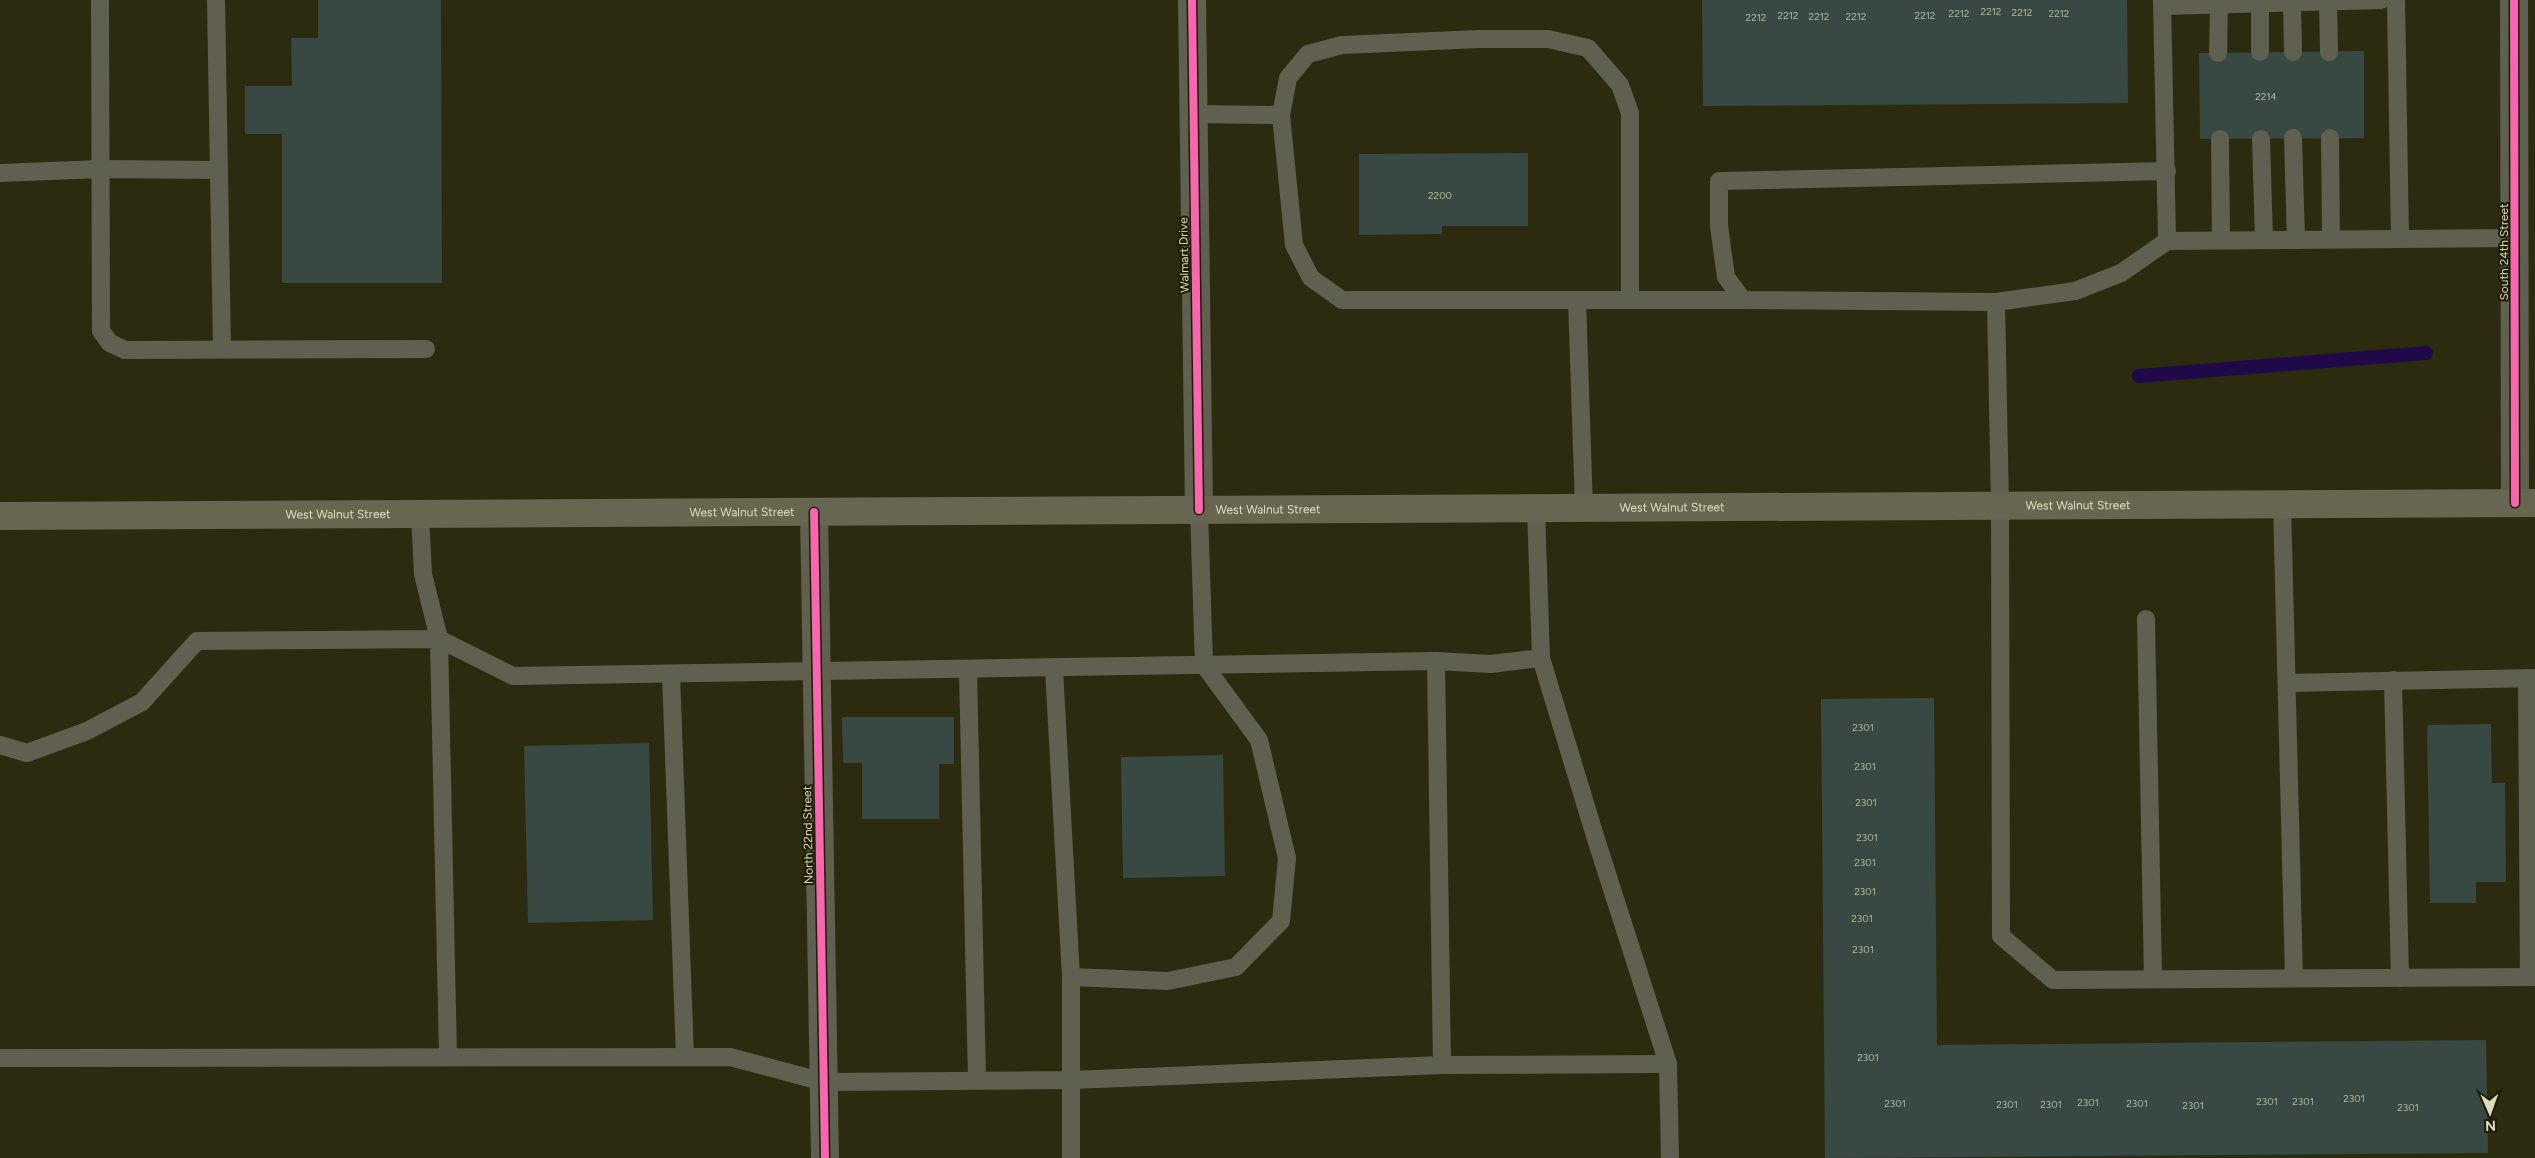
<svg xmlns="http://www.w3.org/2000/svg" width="2535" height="1158" font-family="Figtree,sans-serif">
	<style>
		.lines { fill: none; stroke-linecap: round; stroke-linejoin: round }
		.stream { stroke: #1f0948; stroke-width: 14 }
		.building { fill: #384943 }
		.service { stroke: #606051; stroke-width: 18 }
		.minor { stroke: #606051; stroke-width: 28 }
		.primary { stroke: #676651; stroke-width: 28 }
		.cycleway-casing { stroke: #1e1d04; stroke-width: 11 }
		.cycleway { stroke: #f766af; stroke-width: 8 }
		.labels { text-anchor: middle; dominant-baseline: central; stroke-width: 4; stroke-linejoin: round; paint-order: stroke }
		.number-label { font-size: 10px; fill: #b4b89f }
		.street-label { font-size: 12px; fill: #ddddbe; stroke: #1e1d04 }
	</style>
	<rect width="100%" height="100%" fill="#2c2b10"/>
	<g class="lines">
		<path class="stream" d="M 2139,376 L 2426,353"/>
	</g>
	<g class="building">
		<path d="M 318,0 L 441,0 L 442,283 L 282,283 L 282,134 L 245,134 L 245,86 L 292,86 L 291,38 L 318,38 Z"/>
		<path d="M 1702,0 L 2127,0 L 2128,103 L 1703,106 Z"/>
		<path d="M 2364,51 L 2364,138 L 2200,139 L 2199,53 Z"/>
		<path d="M 1528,153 L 1528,226 L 1442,226 L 1442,234 L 1359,235 L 1359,154 Z"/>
		<path d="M 1934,698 L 1937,1045 L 2486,1040 L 2488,1153 L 1825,1158 L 1821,699 Z"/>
		<path d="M 842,717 L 954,717 L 954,764 L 939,764 L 939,819 L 862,819 L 862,763 L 843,763 Z"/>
		<path d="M 2491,724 L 2492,783 L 2505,783 L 2506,882 L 2476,882 L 2476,903 L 2430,903 L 2427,725 Z"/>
		<path d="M 649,743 L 653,920 L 528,923 L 524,746 Z"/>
		<path d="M 1223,755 L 1225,876 L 1123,878 L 1121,757 Z"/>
	</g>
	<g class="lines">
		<g class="service">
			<path d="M 100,0 L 101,331 L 110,343 L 125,350 L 426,349"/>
			<path d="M 216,0 L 222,349"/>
			<path d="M 2162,0 L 2167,241 L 2121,273 L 2075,291 L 1996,302 L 2000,506 L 2001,936 L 2053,980 L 2535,977"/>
			<path d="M 2396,0 L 2400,239"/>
			<path d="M 2328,2 L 2329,52"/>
			<path d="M 2292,3 L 2293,52"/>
			<path d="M 2163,6 L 2381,0"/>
			<path d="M 2260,52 L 2260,4"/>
			<path d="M 2218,53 L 2219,5"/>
			<path d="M 1193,114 L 1281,115"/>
			<path d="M 2293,138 L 2296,240"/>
			<path d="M 2330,138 L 2331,239"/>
			<path d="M 2220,139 L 2221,240"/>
			<path d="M 2261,139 L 2264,240"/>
			<path d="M 0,173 L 101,169 L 219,170"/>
			<path d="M 2167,241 L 2515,238"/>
			<path d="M 1577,300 L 1342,300 L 1311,278 L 1294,245 L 1281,115 L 1288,78 L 1308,54 L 1342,45 L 1479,39 L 1548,39 L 1588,48 L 1620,85 L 1630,113 L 1630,300"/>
			<path d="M 1996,302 L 1743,300 L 1726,277 L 1719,226 L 1719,181 L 2167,171"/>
			<path d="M 2282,504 L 2294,978"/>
			<path d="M 1584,508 L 1577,300 L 1743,300"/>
			<path d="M 1536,509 L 1541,658 L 1595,836 L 1668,1064 L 1670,1158"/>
			<path d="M 420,514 L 423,574 L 439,639 L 448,1057"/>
			<path d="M 2146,619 L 2153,979"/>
			<path d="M 1436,661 L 1442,1065"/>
			<path d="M 1054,669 L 1071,977 L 1071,1158"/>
			<path d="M 968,670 L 977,1080"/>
			<path d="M 671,674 L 685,1057"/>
			<path d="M 2527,679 L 2529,977"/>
			<path d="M 2393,680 L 2400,978"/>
			<path d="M 2287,683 L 2535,678"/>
			<path d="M 0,745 L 27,753 L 87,731 L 142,702 L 197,641 L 439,639 L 513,676 L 1436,661 L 1491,664 L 1541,658"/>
			<path d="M 1071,977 L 1168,981 L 1236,967 L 1281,921 L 1287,858 L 1259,740 L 1204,665 L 1199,510"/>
			<path d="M 0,1058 L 730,1057 L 824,1082 L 1071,1080 L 1442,1065 L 1668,1064"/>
		</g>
		<g class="minor">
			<path d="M 1192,0 L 1199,510"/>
			<path d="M 2514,0 L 2515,503"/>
			<path d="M 814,512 L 825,1158"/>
		</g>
		<path class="primary" id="s1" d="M 0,516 L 2535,503"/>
		<g class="cycleway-casing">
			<g id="cycleway">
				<path d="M 1192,0 L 1199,510"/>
				<path d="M 2514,0 L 2515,503"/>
				<path d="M 814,512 L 825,1158"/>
			</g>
		</g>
		<use href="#cycleway" class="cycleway"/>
	</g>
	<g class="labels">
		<g class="number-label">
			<text x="1991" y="11">2212</text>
			<text x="2022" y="12">2212</text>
			<text x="1959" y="13">2212</text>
			<text x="2059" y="13">2212</text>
			<text x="1788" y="15">2212</text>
			<text x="1925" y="15">2212</text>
			<text x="1819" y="16">2212</text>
			<text x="1856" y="16">2212</text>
			<text x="1756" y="17">2212</text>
			<text x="2266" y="96">2214</text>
			<text x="1440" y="195">2200</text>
			<text x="1863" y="727">2301</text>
			<text x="1865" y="766">2301</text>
			<text x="1866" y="802">2301</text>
			<text x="1867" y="837">2301</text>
			<text x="1865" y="862">2301</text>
			<text x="1865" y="891">2301</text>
			<text x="1862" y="918">2301</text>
			<text x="1863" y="949">2301</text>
			<text x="1868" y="1057">2301</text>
			<text x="2354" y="1098">2301</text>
			<text x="2267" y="1101">2301</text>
			<text x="2303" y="1101">2301</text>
			<text x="2088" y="1102">2301</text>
			<text x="1895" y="1103">2301</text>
			<text x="2137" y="1103">2301</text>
			<text x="2007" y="1104">2301</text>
			<text x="2051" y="1104">2301</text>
			<text x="2193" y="1105">2301</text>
			<text x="2408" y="1107">2301</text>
		</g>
		<g class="street-label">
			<text transform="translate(2504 252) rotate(-90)">South 24th Street</text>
			<text transform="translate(1184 255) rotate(-91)">Walmart Drive</text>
			<text stroke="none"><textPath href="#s1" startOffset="2078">West Walnut Street</textPath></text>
			<text stroke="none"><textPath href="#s1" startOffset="1672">West Walnut Street</textPath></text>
			<text stroke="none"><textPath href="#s1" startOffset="1268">West Walnut Street</textPath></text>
			<text stroke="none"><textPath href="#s1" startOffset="742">West Walnut Street</textPath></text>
			<text stroke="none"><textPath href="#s1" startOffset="338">West Walnut Street</textPath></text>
			<text transform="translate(808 835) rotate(-91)">North 22nd Street</text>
		</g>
	</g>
	<g transform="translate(2490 1113) rotate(178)" stroke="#1e1d04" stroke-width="4" paint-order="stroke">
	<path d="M0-4L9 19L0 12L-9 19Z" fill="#ddddbe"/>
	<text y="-8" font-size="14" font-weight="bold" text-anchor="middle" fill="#ddddbe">N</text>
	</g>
</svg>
